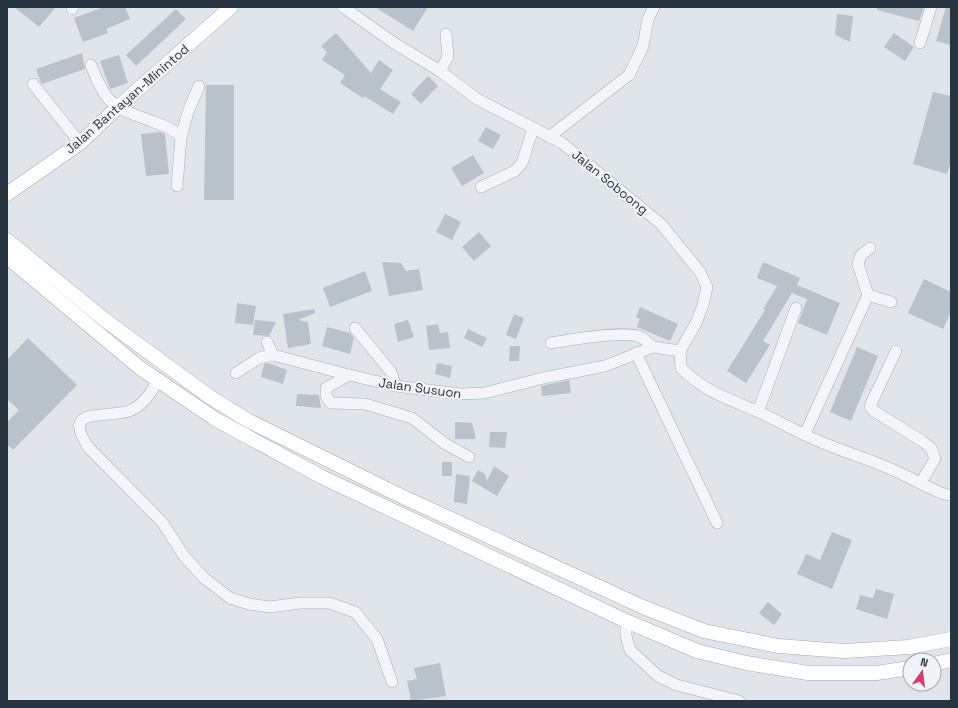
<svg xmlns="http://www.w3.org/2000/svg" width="958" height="708" font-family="'Space Grotesk',sans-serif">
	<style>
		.building { fill: #b9c2ca }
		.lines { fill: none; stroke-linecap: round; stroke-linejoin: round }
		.minor-casing { stroke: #a5adb5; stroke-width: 12 }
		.major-casing { stroke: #9eabb7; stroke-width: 15 }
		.minor { stroke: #f3f5f8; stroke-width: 11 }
		.major { stroke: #fff; stroke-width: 14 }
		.labels { text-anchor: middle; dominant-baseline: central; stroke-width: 4; stroke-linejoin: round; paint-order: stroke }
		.street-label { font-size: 13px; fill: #273543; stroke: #f0f4f7 }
	</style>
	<rect width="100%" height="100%" fill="#e0e5ea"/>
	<g class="building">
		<path d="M 14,7 L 56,7 L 39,27 Z"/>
		<path d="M 104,7 L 125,7 L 130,19 L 106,29 L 108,33 L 83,42 L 74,18 Z"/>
		<path d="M 375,7 L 428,7 L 413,31 Z"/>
		<path d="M 877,7 L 924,7 L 919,21 L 877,10 Z"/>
		<path d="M 946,7 L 951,7 L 951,45 L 936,41 Z"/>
		<path d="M 176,9 L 186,19 L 136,66 L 126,55 Z"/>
		<path d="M 837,14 L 853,16 L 850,42 L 835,35 Z"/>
		<path d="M 336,33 L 371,73 L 379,60 L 393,70 L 380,89 L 401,102 L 393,114 L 364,96 L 363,98 L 340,83 L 345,75 L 322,60 L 327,52 L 321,46 Z"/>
		<path d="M 894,33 L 914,47 L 905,61 L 884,47 Z"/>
		<path d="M 82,53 L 85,69 L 42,84 L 41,83 L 36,69 Z"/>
		<path d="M 119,55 L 128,83 L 110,89 L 100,61 Z"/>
		<path d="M 428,76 L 438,86 L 421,104 L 411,94 Z"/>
		<path d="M 206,85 L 234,85 L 234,200 L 204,200 Z"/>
		<path d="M 933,92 L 951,96 L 951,161 L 947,174 L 913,164 Z"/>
		<path d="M 486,127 L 501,135 L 493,149 L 478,141 Z"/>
		<path d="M 161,132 L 165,134 L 169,174 L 146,176 L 141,134 Z"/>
		<path d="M 473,155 L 484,173 L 462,186 L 451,168 Z"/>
		<path d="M 445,214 L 461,222 L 452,240 L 436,232 Z"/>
		<path d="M 479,232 L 491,246 L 474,261 L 462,247 Z"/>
		<path d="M 382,262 L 401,263 L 406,271 L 419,269 L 423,290 L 389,296 Z"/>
		<path d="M 763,262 L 800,278 L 797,285 L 840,303 L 827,335 L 798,323 L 807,299 L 792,293 L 763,341 L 770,345 L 746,383 L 727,371 L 765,310 L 763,309 L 777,286 L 757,278 Z"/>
		<path d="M 365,271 L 372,291 L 330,307 L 323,288 Z"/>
		<path d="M 924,279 L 951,292 L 951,312 L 943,329 L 908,313 Z"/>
		<path d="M 237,303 L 256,306 L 253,325 L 235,323 Z"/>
		<path d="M 640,307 L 678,324 L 670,341 L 637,327 L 640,319 L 636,317 Z"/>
		<path d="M 314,309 L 315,313 L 298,320 L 308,322 L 311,344 L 288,348 L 283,314 Z"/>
		<path d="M 514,314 L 524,318 L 516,339 L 506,335 Z"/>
		<path d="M 255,320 L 276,322 L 269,336 L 253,335 Z"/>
		<path d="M 408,320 L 414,337 L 398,342 L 394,324 Z"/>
		<path d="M 438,324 L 440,333 L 448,332 L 450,348 L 429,350 L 426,326 Z"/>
		<path d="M 327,327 L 350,333 L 354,338 L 350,354 L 322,346 Z"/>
		<path d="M 468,329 L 487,338 L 482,347 L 464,338 Z"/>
		<path d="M 28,338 L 77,385 L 13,450 L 7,444 L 7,422 L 19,410 L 7,399 L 7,360 Z"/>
		<path d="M 510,346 L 520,346 L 519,361 L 509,361 Z"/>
		<path d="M 857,347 L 878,356 L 851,421 L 830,412 Z"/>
		<path d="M 268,363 L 287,370 L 283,384 L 261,377 L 264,364 Z"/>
		<path d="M 437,363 L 452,366 L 450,378 L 435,374 Z"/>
		<path d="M 569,380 L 571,393 L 542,396 L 541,386 Z"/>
		<path d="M 297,394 L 319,395 L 321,408 L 296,406 Z"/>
		<path d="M 455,422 L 472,423 L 476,439 L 455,439 Z"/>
		<path d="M 490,432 L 507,432 L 505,448 L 489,447 Z"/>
		<rect x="442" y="462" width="10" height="14"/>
		<path d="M 494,466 L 509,476 L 497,496 L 472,481 L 478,470 L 485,474 L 487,481 Z"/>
		<path d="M 456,474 L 470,476 L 467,504 L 454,502 Z"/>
		<path d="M 832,532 L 852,540 L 832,589 L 797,574 L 806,554 L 820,560 Z"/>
		<path d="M 876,589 L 894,594 L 887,619 L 856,609 L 860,595 L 873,598 Z"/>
		<path d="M 768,602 L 782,614 L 774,625 L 759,613 Z"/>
		<path d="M 440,663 L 446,696 L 411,701 L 407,681 L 417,679 L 414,668 Z"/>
	</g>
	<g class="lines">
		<g class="minor-casing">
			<g id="minor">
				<path d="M 343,7 L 394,43 L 440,71 L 477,99 L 562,143 L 661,224 L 700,272 L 707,287 L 703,305 L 696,323 L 680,351 L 681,368 C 704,391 728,399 757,411 C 776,420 795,431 814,439 C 840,451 867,458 893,470 C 904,474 944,497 951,495"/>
				<path d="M 72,9 L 73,7"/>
				<path d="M 920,43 L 931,7"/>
				<path d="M 91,65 C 107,107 114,107 154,122 C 165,126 173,129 181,137 L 188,112 L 199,86"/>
				<path d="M 440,71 L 448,57 L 446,34"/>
				<path d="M 33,84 L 80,143"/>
				<path d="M 549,137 L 629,75 L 643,46 L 648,19 L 654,7"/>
				<path d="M 177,186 L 181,137"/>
				<path d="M 481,187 L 515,171 L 522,163 L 533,129"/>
				<path d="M 868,295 L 891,302"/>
				<path d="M 355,328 L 391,372 L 396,386"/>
				<path d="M 267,342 L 273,355"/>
				<path d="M 551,343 C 569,340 625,330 641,337 C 645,340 649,344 653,347"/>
				<path d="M 896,351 L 870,406 L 874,411 L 922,441 L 931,448 L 935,459 L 921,482"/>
				<path d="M 636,353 L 717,523"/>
				<path d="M 236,373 L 259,358 L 273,355 L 349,375"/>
				<path d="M 157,379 C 154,391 141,407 129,411 C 104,419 60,406 89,448 L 162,522 L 184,556 L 204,578 L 230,598 L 249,604 L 270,607 L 300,603 L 329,603 L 355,612 L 377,639 L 392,682"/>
				<path d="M 758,412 L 796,308"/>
				<path d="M 805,434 L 868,295 L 858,264 L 861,255 L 870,248"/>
				<path d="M 469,457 L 444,443 L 412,418 L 365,404 L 331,403 L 326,396 L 326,388 L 349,375 L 396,386 L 460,394 L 485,393 L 543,378 L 605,366 L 653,347 L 680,351"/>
				<path d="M 626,621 L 626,636 L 630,650 L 658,676 L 677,685 L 739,701"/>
			</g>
		</g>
		<g class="major-casing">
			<g id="major">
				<path d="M 7,194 L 80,143 L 117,108 L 231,7"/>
				<path d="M 7,240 L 105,320 L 210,397 L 247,420 L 401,496 L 643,607 L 704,631 L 778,646 L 844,651 L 909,647 L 951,639"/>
				<path d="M 7,257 L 140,368 L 215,419 L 322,477 L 626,621 L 697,651 L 746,663 L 808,673 L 877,673 L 910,668"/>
				<path d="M 934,664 L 951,660"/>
			</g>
		</g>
		<use href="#minor" class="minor"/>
		<use href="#major" class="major"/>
	</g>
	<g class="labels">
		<g class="street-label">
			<text transform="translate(127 99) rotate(-41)">Jalan Bantayan-Minintod</text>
			<text transform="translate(610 182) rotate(39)">Jalan Soboong</text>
			<text transform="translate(420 388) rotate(8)">Jalan Susuon</text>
		</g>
	</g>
	<rect width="958" height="708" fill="none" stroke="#273543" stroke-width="16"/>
	<g transform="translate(922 672) rotate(14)"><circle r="19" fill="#f0f4f7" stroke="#a0a8af"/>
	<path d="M0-3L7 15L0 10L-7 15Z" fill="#da3a67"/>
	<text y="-6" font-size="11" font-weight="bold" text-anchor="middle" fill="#273543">N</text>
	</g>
</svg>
